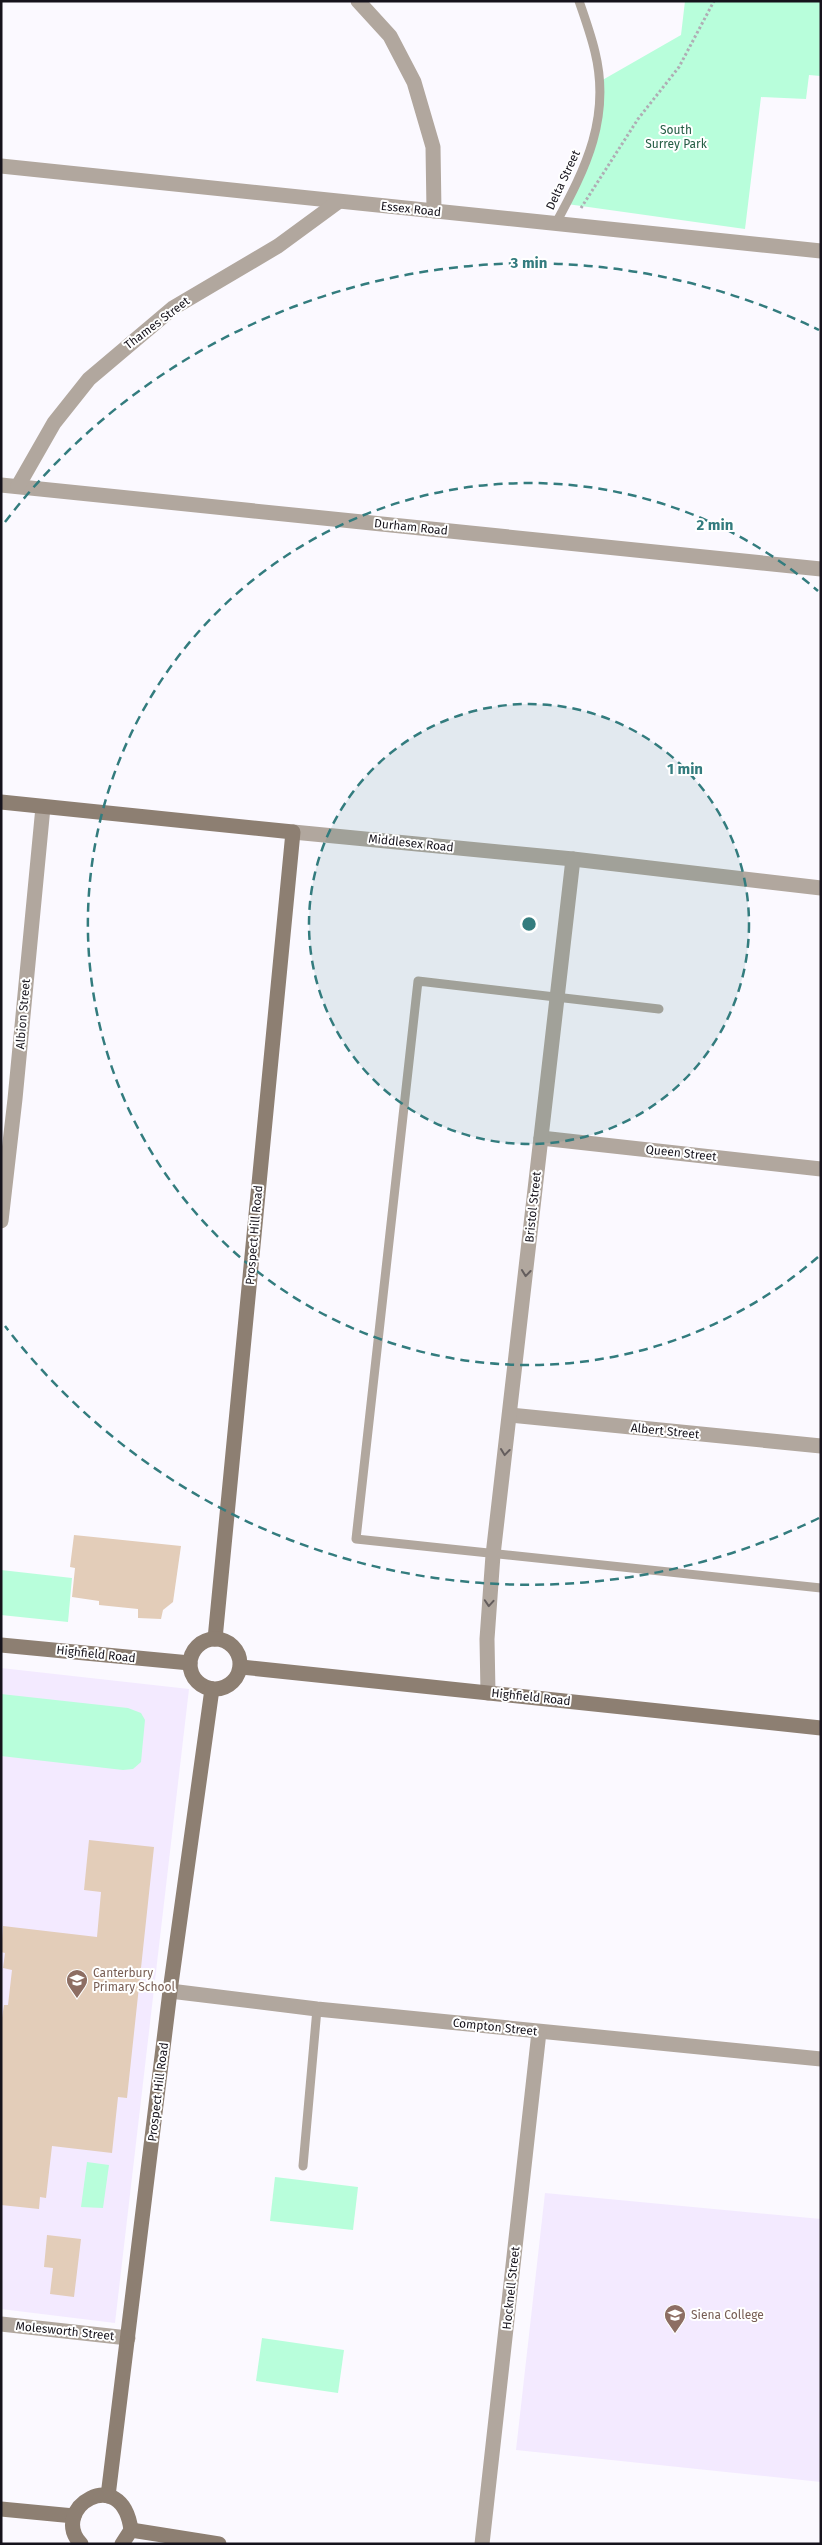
<svg xmlns="http://www.w3.org/2000/svg" width="822" height="2545" font-family="'Fira Sans',sans-serif">
	<style>
		.built { fill: #f3eaff }
		.green { fill: #b8fedb }
		.building { fill: #e3cdb9 }
		.lines { fill: none; stroke-linecap: round; stroke-linejoin: round }
		.path { stroke: #afadb4; stroke-width: 3; stroke-dasharray: 2.5 2.5; stroke-linecap: butt }
		.lane { stroke: #b1a79e; stroke-width: 9 }
		.street { stroke: #b1a79e; stroke-width: 15 }
		.secondary { stroke: #8d7f72; stroke-width: 15 }
		.oneway { stroke: #645d5d }
		.ring { fill: none; stroke: #337c7e; stroke-width: 2.5; stroke-dasharray: 9 6 }
		.labels { text-anchor: middle; dominant-baseline: central; stroke-width: 4; stroke-linejoin: round; paint-order: stroke }
		.park-label { font-size: 12px; fill: #255d44; stroke: #fff }
		.street-label { font-size: 12px; fill: #16131c; stroke: #fff }
		.education-label { font-size: 12px; fill: #785e54; stroke: #fff; text-anchor: start }
		.centre { fill: #337c7e; stroke: #fff; stroke-width: 2.5 }
		.ring-label { font-size: 15px; text-anchor: middle; font-weight: bold; fill: #337c7e; stroke: #fff; stroke-width: 4; stroke-linejoin: round; paint-order: stroke }
	</style>
	<rect width="100%" height="100%" fill="#fbf9ff"/>
	<g class="built">
		<path d="M 1,1668 L 189,1689 L 115,2323 L 1,2309 Z"/>
		<path d="M 545,2193 L 821,2219 L 821,2482 L 516,2450 Z"/>
	</g>
	<g class="green">
		<path d="M 685,1 L 821,1 L 821,76 L 809,75 L 806,99 L 761,97 L 745,229 L 567,204 L 587,164 L 599,82 L 681,35 Z"/>
		<path d="M 1,1570 L 72,1578 L 68,1622 L 1,1615 Z"/>
		<path d="M 1,1694 L 128,1708 L 141,1713 L 145,1720 L 141,1762 L 133,1769 L 123,1770 L 1,1756 Z"/>
		<path d="M 87,2162 L 109,2165 L 103,2208 L 81,2207 Z"/>
		<path d="M 275,2177 L 358,2187 L 353,2230 L 270,2221 Z"/>
		<path d="M 262,2338 L 344,2350 L 338,2393 L 256,2381 Z"/>
	</g>
	<g class="building">
		<path d="M 74,1535 L 181,1546 L 173,1602 L 163,1610 L 161,1619 L 138,1618 L 138,1609 L 99,1605 L 99,1601 L 72,1597 L 75,1568 L 70,1567 Z"/>
		<path d="M 89,1840 L 154,1847 L 127,2098 L 118,2097 L 112,2153 L 52,2146 L 46,2198 L 40,2197 L 39,2209 L 1,2205 L 1,2024 L 4,2005 L 8,2005 L 12,1970 L 3,1968 L 5,1953 L 1,1952 L 3,1926 L 97,1937 L 101,1892 L 84,1890 Z"/>
		<path d="M 47,2235 L 81,2239 L 74,2297 L 50,2294 L 53,2268 L 44,2267 Z"/>
	</g>
	<g class="lines">
		<path class="path" d="M 581,208 L 638,119 L 679,67 L 714,1"/>
		<g class="lane">
			<path d="M 556,223 C 586,168 611,117 595,52 C 591,35 585,18 579,1"/>
			<path d="M 659,1009 L 418,981 L 356,1539 L 821,1588"/>
			<path d="M 303,2166 L 317,2009"/>
		</g>
		<g class="street">
			<path d="M 358,1 L 390,36 L 414,82 L 433,147 L 434,211"/>
			<path d="M 1,166 L 821,251"/>
			<path d="M 1,485 L 821,569"/>
			<path d="M 18,486 L 54,423 L 89,379 L 173,308 L 278,246 L 338,202"/>
			<path d="M 293,832 L 573,859 L 821,888"/>
			<path d="M 541,1138 L 821,1169"/>
			<path d="M 1,1221 L 15,1099 L 43,807"/>
			<path d="M 510,1415 L 821,1446"/>
			<path d="M 488,1693 L 487,1639 L 493,1555 L 573,859"/>
			<path d="M 170,1991 L 317,2009 L 821,2059"/>
			<path d="M 1,2324 L 128,2338"/>
			<path d="M 482,2544 L 539,2032"/>
		</g>
		<g class="secondary">
			<path d="M 1,802 L 293,832 L 215,1639"/>
			<circle cx="215" cy="1664" r="25"/>
			<path d="M 1,1645 L 190,1663"/>
			<path d="M 241,1667 L 821,1728"/>
			<path d="M 108,2496 L 170,1991 L 212,1689"/>
			<path d="M 1,2509 L 74,2516"/>
			<path d="M 131,2530 L 219,2544"/>
			<path d="M 81,2544 C 48,2509 122,2462 131,2530 L 122,2544"/>
		</g>
	</g>
	<defs><path id="oneway-chevron" d="M-2-3.5L2.5 0L-2 3.5" fill="none" stroke-width="1.6" stroke-linecap="round" stroke-linejoin="round" transform="scale(1.25)"/></defs>
	<g class="oneway">
		<use href="#oneway-chevron" transform="translate(526 1273) rotate(96)"/>
		<use href="#oneway-chevron" transform="translate(505 1452) rotate(97)"/>
		<use href="#oneway-chevron" transform="translate(489 1603) rotate(94)"/>
	</g>
	<circle cx="529" cy="924" r="220" fill="#337c7e" fill-opacity=".12"/>
	<g class="ring">
		<circle cx="529" cy="924" r="220"/>
		<path d="M818 1257A441 441 0 1 1 818 591"/>
		<path d="M819 1518A661 661 0 0 1 5 1326M5 522A661 661 0 0 1 819 330"/>
	</g>
	<defs>
		<g id="school-pin" transform="scale(1.125)"><path d="M0 17L-7.5 6A9.5 9.5 0 1 1 7.5 6Z" fill="#8d6e63" stroke="#fff"/><path d="M0-5L7-2L0 1L-7-2ZM-4 1L0 2.5L4 1V4Q0 6-4 4Z" fill="#fff"/></g>
	</defs>
	<g fill-rule="evenodd">
		<use href="#school-pin" x="77" y="1980"/>
		<use href="#school-pin" x="675" y="2315"/>
	</g>
	<g class="labels">
		<g class="park-label">
			<text x="676" y="130">South<tspan x="676" dy="14">Surrey Park</tspan></text>
		</g>
		<g class="street-label">
			<text transform="translate(563 180) rotate(-65)">Delta Street</text>
			<text transform="translate(411 209) rotate(6)">Essex Road</text>
			<text transform="translate(157 323) rotate(-37)">Thames Street</text>
			<text transform="translate(411 527) rotate(6)">Durham Road</text>
			<text transform="translate(411 843) rotate(6)">Middlesex Road</text>
			<text transform="translate(23 1014) rotate(-85)">Albion Street</text>
			<text transform="translate(681 1153) rotate(6)">Queen Street</text>
			<text transform="translate(533 1207) rotate(-84)">Bristol Street</text>
			<text transform="translate(254 1235) rotate(-85)">Prospect Hill Road</text>
			<text transform="translate(665 1431) rotate(6)">Albert Street</text>
			<text transform="translate(96 1654) rotate(6)">Highfield Road</text>
			<text transform="translate(531 1697) rotate(6)">Highfield Road</text>
			<text transform="translate(495 2027) rotate(6)">Compton Street</text>
			<text transform="translate(158 2092) rotate(-83)">Prospect Hill Road</text>
			<text transform="translate(511 2288) rotate(-84)">Hocknell Street</text>
			<text transform="translate(65 2331) rotate(6)">Molesworth Street</text>
		</g>
		<g class="education-label">
			<text x="93" y="1973">Canterbury<tspan x="93" dy="14">Primary School</tspan></text>
			<text x="691" y="2315">Siena College</text>
		</g>
	</g>
	<circle cx="529" cy="924" r="8" class="centre"/>
	<g class="ring-label">
		<text x="529" y="268">3 min</text>
		<text x="715" y="530">2 min</text>
		<text x="685" y="774">1 min</text>
	</g>
	<rect width="822" height="2545" fill="none" stroke="#16131c" stroke-width="5"/>
</svg>
